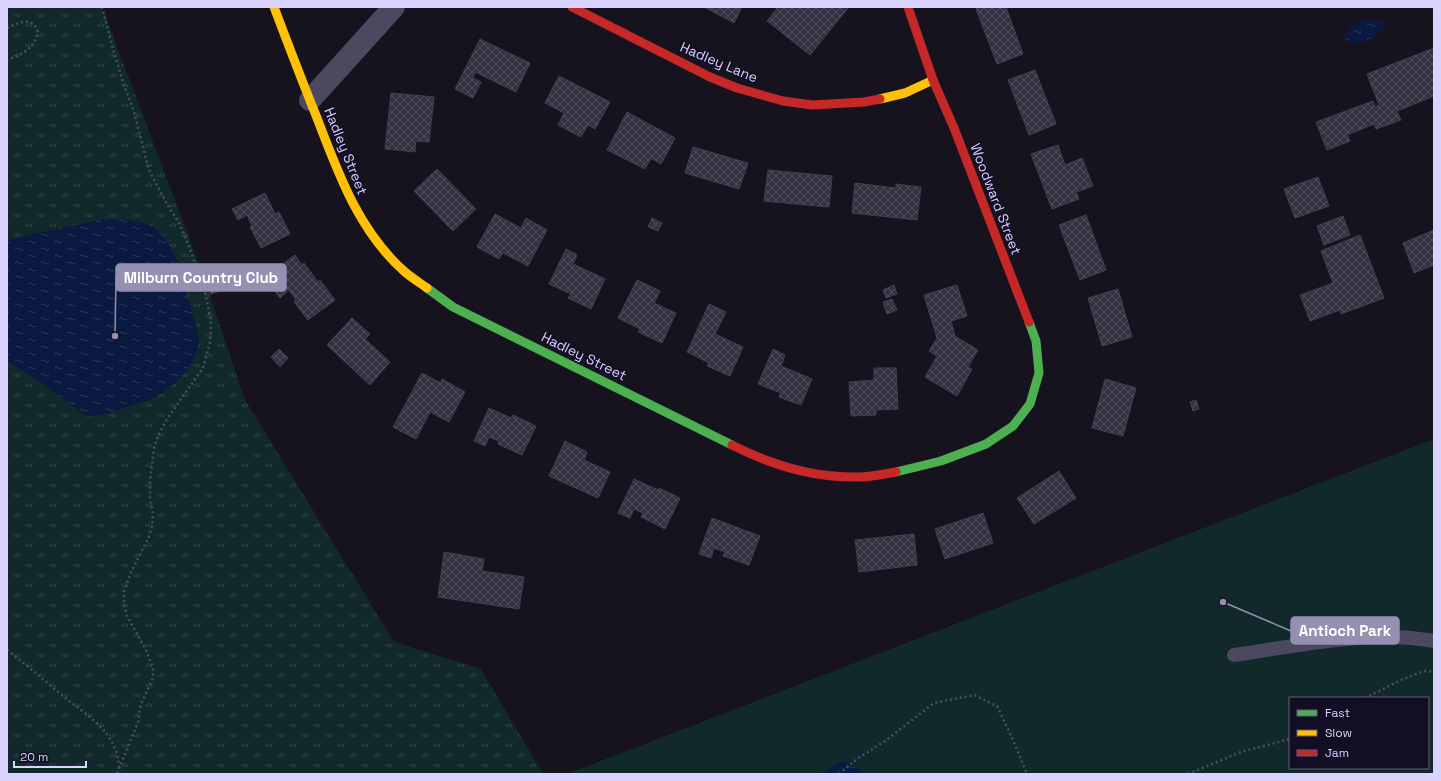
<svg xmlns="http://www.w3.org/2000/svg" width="1441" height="781" font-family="'Space Grotesk',sans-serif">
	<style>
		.grass { fill: url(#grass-tufts) }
		.green { fill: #12292c; fill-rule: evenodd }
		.water { fill: url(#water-ripples) }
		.building { fill: url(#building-cross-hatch); stroke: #433e53 }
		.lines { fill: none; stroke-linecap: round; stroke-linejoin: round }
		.path { stroke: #465160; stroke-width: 2.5; stroke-dasharray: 2 3; stroke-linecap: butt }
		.lane { stroke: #4c4860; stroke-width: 14 }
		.street { stroke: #4c4860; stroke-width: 22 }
		.fast { stroke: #4caf50; stroke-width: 9 }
		.slow { stroke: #ffc107; stroke-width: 9 }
		.jam { stroke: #c62828; stroke-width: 9 }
		.labels { text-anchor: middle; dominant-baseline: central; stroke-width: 3; stroke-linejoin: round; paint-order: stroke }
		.street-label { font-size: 14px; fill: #dad2ff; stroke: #140e24 }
		.leader { fill: none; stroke: #958fb1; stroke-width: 1.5 }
		.callout-dot { fill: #958fb1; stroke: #140e24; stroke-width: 1.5 }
		.callout { fill: #958fb1; stroke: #958fb1; stroke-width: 1.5 }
		.callout-label { font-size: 15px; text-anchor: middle; font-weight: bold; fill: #fff }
	</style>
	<defs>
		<pattern id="grass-tufts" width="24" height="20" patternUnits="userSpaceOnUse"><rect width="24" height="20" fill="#12292c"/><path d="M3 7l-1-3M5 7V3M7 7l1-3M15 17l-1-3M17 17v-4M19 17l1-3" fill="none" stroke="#34474c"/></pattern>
		<pattern id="water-ripples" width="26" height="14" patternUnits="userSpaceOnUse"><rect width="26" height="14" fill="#0a193f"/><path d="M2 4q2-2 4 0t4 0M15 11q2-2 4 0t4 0" fill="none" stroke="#2d3a5c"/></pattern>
		<pattern id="building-cross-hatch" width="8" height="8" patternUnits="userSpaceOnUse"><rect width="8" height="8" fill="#343141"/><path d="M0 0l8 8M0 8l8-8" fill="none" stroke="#514e5e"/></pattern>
	</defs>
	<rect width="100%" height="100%" fill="#16131f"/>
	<path class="grass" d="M 7,7 L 102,7 L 202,272 L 245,400 L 394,642 L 481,669 L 543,774 L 7,774 Z"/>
	<path class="green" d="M 1434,439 L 1434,774 L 567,774 ZM 1290,698 L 1428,698 L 1428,768 L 1290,768 Z"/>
	<g class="water">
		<path d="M 1374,19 L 1383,21 L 1385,26 C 1376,39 1363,45 1347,42 L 1345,39 C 1347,24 1361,21 1374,19 Z"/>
		<path d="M 124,219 C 134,221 145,222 153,227 C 169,238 179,261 184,279 C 185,286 186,293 188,300 C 191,309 200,332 199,341 C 197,361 180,380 164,392 C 153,400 138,403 125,408 C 112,412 100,417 87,416 L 28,374 L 7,361 L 7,240 L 99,220 Z"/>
		<path d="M 843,761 L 868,774 L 819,774 Z"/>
	</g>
	<g class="building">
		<path d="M 704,7 L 742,7 L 734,23 Z"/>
		<path d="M 778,7 L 847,7 L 848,8 L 810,55 L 767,21 Z"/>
		<path d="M 982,7 L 1006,7 L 1023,54 L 997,64 L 976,9 Z"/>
		<path d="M 480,39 L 530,63 L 516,92 L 475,72 L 473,78 L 481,82 L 473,98 L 455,89 Z"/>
		<path d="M 1434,48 L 1434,96 L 1397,111 L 1401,120 L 1376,129 L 1374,124 L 1347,135 L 1350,141 L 1327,150 L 1316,122 L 1373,101 L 1375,107 L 1379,105 L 1367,74 Z"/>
		<path d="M 1035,70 L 1056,124 L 1029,135 L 1008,80 Z"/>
		<path d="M 559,76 L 610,102 L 595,129 L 588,125 L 581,137 L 558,125 L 564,113 L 545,103 Z"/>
		<path d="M 391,93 L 434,97 L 429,142 L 416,141 L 415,152 L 385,149 Z"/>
		<path d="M 627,112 L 675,138 L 661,164 L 651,158 L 645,169 L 607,150 Z"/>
		<path d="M 1058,145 L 1065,165 L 1082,158 L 1093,186 L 1076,192 L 1079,199 L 1052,209 L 1031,154 Z"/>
		<path d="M 693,147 L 748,163 L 739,189 L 685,173 Z"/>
		<path d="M 437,169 L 476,209 L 453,231 L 414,191 Z"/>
		<path d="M 768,170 L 832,176 L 829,207 L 764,201 Z"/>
		<path d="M 1318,177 L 1329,206 L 1295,218 L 1284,189 Z"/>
		<path d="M 855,183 L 896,188 L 896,184 L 921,187 L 917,220 L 852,213 Z"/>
		<path d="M 265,193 L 275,214 L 279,212 L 290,234 L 261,248 L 250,227 L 252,226 L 247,215 L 238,220 L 232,209 Z"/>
		<path d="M 495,214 L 521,228 L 526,218 L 547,230 L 528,266 L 503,253 L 499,259 L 477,247 Z"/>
		<path d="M 1086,215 L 1106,270 L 1080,280 L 1059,225 Z"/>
		<path d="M 1343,216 L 1350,235 L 1324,245 L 1317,226 Z"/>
		<path d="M 652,218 L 662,223 L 658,231 L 648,227 Z"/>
		<path d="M 1434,230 L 1434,265 L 1414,273 L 1403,243 Z"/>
		<path d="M 1360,235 L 1384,298 L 1341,314 L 1340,310 L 1310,321 L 1300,295 L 1333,283 L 1321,251 Z"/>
		<path d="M 566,249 L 577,255 L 573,264 L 605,279 L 591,309 L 568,298 L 571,294 L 549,284 Z"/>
		<path d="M 295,255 L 302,265 L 304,263 L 318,282 L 320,280 L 335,300 L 308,320 L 294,302 L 296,300 L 289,290 L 280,298 L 272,287 L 280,281 L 273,271 Z"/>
		<path d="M 216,280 L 220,291 L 211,294 L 207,282 Z"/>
		<path d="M 637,280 L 660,291 L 654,303 L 676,313 L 662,343 L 638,332 L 640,329 L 618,318 Z"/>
		<path d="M 894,285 L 897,294 L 886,298 L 883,290 Z"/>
		<path d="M 957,285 L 967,316 L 951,321 L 955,336 L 978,350 L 968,367 L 972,369 L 957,396 L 925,377 L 937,356 L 929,351 L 937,338 L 924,295 Z"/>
		<path d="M 1118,289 L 1132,337 L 1102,346 L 1088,298 Z"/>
		<path d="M 892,299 L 897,310 L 887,314 L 883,302 Z"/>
		<path d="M 709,304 L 726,312 L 715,334 L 743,347 L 730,376 L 707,366 L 709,363 L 687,352 Z"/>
		<path d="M 352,318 L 370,334 L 365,339 L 390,362 L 370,385 L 327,345 Z"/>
		<path d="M 279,349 L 288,358 L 280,367 L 271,357 Z"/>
		<path d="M 773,349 L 785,355 L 781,366 L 812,379 L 801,405 L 779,397 L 781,393 L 758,384 Z"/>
		<path d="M 874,368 L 896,368 L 898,409 L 876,410 L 876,415 L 851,416 L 849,382 L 874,380 Z"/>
		<path d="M 422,373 L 441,383 L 442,379 L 465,392 L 449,422 L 430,412 L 416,439 L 393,427 Z"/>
		<path d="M 1105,379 L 1136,388 L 1123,436 L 1092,428 Z"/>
		<path d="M 1196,400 L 1199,409 L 1193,411 L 1190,402 Z"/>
		<path d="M 489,408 L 511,418 L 513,415 L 536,426 L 522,455 L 498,444 L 499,441 L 489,437 L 485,446 L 474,441 Z"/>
		<path d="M 565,441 L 587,452 L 584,460 L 610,472 L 598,498 L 549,476 Z"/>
		<path d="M 1059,471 L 1076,498 L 1034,524 L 1017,498 Z"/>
		<path d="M 634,479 L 658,490 L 659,488 L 680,498 L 665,529 L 641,517 L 643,513 L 634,509 L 630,518 L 618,513 Z"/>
		<path d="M 983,513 L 993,543 L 945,559 L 935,529 Z"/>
		<path d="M 712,518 L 760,536 L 749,565 L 723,556 L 725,552 L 714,548 L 711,558 L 699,554 Z"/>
		<path d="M 914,534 L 917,565 L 859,572 L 855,540 Z"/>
		<path d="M 444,552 L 484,559 L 482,571 L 524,577 L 519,609 L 438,597 Z"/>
	</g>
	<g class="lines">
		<g class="path">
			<path d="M 102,7 L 113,49 L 122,79 L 134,112 L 149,170 L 167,204 L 179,223 L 187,241 L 205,292 L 211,321 L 210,342 L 203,368 L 167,419 L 158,436 L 154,448 L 150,481 L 150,497 L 153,515 L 152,527 L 148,539 L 132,570 L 124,591 L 124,604 L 127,616 L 146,650 L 153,668 L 153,678 L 141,704 L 138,722 L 117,774"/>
			<path d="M 7,28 C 19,23 32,15 38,32 C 34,50 22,54 7,60"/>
			<path d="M 7,650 C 28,666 47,683 67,699 C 80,710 96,720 107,734 C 114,744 119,756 119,768"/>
			<path d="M 1365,698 L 1401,680 L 1424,671 L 1434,672"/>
			<path d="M 839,774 L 857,759 L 885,741 L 934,703 L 974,695 L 997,706 L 1013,740 L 1027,774"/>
			<path d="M 1188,774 L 1241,752 L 1290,739"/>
		</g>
		<path class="lane" d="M 1234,655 C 1298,646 1371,629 1434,641"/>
		<path class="street" d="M 310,100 L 394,7"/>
		<g class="fast">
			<path d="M 427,288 L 453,307 L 732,445"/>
			<path d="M 896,472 L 941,461 L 986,444 L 1013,426 L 1030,404 L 1039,373 L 1036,341 L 1029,322"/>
		</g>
		<g class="slow">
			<path d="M 274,7 C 288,44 302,81 317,118 C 338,173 359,232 405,272 C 412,278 420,283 427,288"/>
			<path d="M 880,99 L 905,93 L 933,80"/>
		</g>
		<g class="jam">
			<path d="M 572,7 L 710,77 L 737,88 L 783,101 L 812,105 L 864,102 L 880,99"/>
			<path d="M 908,7 L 933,80 L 954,128 L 1029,322"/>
			<path d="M 732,445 C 771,465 815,478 859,477 C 871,477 884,474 896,472"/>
		</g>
	</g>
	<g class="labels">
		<g class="street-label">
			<text transform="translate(719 62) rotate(23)">Hadley Lane</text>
			<text transform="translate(346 151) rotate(68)">Hadley Street</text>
			<text transform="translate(996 199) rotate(69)">Woodward Street</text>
			<text transform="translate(584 356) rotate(26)">Hadley Street</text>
		</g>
	</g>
	<path class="leader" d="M115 336L116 278M1223 602L1291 631"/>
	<g class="callout-dot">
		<circle cx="115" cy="336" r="4"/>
		<circle cx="1223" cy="602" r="4"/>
	</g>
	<g class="callout">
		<rect x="116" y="264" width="170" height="27" rx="4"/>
		<rect x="1291" y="617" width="108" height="27" rx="4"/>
	</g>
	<g class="callout-label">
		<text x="201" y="283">Milburn Country Club</text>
		<text x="1345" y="636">Antioch Park</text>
	</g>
	<rect width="1441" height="781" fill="none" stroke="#dad2ff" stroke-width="16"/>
	<rect x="1289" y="697" width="140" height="72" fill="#140e24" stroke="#635c7c"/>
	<rect x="1297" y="710" width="20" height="6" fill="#4caf50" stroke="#635c7c"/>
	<text x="1325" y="717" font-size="12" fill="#dad2ff">Fast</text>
	<rect x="1297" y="730" width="20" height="6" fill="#ffc107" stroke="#635c7c"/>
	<text x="1325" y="737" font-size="12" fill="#dad2ff">Slow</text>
	<rect x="1297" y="750" width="20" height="6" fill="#c62828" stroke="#635c7c"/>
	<text x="1325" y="757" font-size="12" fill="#dad2ff">Jam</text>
	<path d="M14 761v6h72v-6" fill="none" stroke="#dad2ff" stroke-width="2"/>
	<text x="20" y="761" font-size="12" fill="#dad2ff" stroke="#140e24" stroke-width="3" paint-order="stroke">20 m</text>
</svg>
